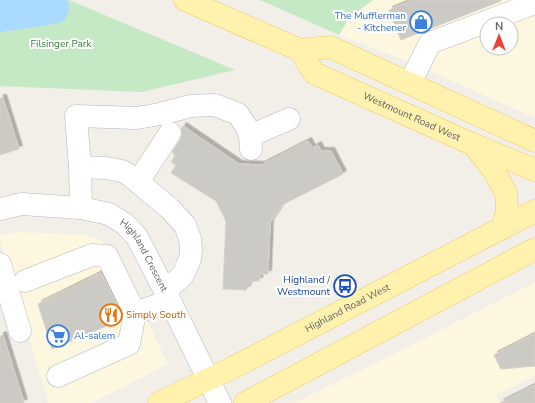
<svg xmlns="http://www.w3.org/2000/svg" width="535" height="403" viewBox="0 0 535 403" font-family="'Nunito Sans',sans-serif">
<defs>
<filter id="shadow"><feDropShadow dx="3.5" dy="-3.5" stdDeviation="0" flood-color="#0004"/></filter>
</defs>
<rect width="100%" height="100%" fill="#f1efe8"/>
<g fill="#fef7e0" fill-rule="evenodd">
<path d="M 373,0 L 535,0 L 535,118 L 412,63 L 339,35 L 349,18 ZM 487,24 L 511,24 L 511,48 L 487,48 Z"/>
<path d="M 20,232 L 86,235 L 100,240 L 114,250 L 168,364 L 91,403 L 48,403 L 0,240 L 0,235 Z"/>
<path d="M 535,282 L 535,376 L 496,395 L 500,403 L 295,403 L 420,341 Z"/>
</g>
<g fill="#c5e8c5">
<path d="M 0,0 L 69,0 L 235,70 L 142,92 L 0,86 Z"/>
<path d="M 260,0 L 373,0 L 349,18 L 339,35 Z"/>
</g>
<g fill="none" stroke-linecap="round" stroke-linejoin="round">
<path stroke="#aadaff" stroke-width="32" d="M 0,16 L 53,8"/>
</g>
<g fill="#cccac5" stroke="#d6d1c6" filter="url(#shadow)">
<path d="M 413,0 L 501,0 L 501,1 L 401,40 L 389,10 Z"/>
<path d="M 0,98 L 3,98 L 19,149 L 0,155 Z"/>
<path d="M 183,126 L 239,164 L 261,165 L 308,141 L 312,148 L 318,145 L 321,151 L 331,151 L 343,174 L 282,205 L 270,223 L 268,274 L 260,274 L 259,281 L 251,281 L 246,290 L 223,289 L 226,221 L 216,201 L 171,173 L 176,165 L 171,162 L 175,156 L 172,152 L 181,139 L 182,134 L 181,129 Z"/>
<path d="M 101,273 L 122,315 L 121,320 L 52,349 L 38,304 Z"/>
<path d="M 535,334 L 535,366 L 501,369 L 494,355 Z"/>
<path d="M 3,335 L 21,393 L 24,403 L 0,403 L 0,336 Z"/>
<path d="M 535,385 L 535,403 L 500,403 Z"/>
</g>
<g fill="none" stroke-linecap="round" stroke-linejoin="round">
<g stroke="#b5b8bc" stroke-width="23">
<g id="minor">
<path d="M 410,83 L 430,43 L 535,3"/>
<path d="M 250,136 L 289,119"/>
<path d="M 80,167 L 106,168 L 122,171 L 131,176 L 169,208 L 185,225 L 190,239 L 191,250 L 190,259 L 183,275 L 165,291"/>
<path d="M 138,182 L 170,133"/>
<path d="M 81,208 L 80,167 L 76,116 L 137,118 L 160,114 L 191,106 L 215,105 L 238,114 L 246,126 L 250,136 L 251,149"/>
<path id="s1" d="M 0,209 L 22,204 L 81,208 L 109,214 L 125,224 L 137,237 L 170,301 L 220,403"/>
<path d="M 0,264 L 20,331"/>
<path d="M 25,281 L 92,255 L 107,256 L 135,313 L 129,344 L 58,376"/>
<path d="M 135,313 L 170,301"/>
</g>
</g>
<g stroke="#f2c960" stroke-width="23">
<g id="major">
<path d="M 185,0 L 300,50 L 330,47 L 535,141"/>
<path id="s2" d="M 300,50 L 314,73 L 472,144 L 535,170"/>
<path d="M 474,146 L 494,171 L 506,193 L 507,210 L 503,228"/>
<path id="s3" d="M 159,403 L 234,367 L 535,211"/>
<path d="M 245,403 L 535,249"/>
</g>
</g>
<use href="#minor" stroke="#fff" stroke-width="22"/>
<use href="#major" stroke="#fff2af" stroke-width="22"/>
</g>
<defs>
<g id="shop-ring" transform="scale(1.15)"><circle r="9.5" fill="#fff" stroke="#3f7fe0" stroke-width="1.5"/><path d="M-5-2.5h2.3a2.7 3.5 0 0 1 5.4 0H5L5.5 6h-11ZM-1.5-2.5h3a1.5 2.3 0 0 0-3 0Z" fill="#3f7fe0"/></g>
<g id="bus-ring" transform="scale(1.15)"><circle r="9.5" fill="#fff" stroke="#1a4fb4" stroke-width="1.5"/><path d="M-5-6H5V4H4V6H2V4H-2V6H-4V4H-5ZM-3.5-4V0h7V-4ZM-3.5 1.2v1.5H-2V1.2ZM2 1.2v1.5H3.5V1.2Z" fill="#1a4fb4"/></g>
<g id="restaurant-ring" transform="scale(1.15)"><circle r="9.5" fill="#fff" stroke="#e8710a" stroke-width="1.5"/><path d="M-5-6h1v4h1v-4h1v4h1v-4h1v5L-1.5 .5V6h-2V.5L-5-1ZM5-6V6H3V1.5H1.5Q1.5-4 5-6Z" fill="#e8710a"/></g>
<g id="supermarket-ring" transform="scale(1.15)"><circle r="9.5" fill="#fff" stroke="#3f7fe0" stroke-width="1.5"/><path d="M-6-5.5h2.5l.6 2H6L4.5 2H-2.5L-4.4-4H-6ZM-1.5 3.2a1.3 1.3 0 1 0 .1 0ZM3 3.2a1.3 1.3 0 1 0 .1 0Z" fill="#3f7fe0"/></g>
</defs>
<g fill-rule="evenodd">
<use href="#shop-ring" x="421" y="22"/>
<use href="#bus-ring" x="345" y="286"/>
<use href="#restaurant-ring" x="111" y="315"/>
<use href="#supermarket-ring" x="58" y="336"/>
</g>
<g text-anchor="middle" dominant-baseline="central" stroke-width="4" stroke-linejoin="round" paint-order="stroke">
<g font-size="10" fill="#366cbe" stroke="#fff" text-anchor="end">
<text x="406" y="16">The Mufflerman<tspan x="406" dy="12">- Kitchener</tspan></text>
<text x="74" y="336" text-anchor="start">Al-salem</text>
</g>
<g font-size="10" fill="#348238" stroke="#fff">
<text x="61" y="44">Filsinger Park</text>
</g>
<g font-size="10" fill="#5f6368" stroke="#fff">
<text stroke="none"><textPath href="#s2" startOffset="134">Westmount Road West</textPath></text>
<text stroke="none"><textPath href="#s1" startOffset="166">Highland Crescent</textPath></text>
<text stroke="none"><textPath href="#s3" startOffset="211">Highland Road West</textPath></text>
</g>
<g font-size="10" fill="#164399" stroke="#fff" text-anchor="end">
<text x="330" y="280">Highland /<tspan x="330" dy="12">Westmount</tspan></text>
</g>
<g font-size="10" fill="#c56008" stroke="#fff" text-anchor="start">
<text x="126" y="315">Simply South</text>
</g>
</g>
<g transform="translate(499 36)"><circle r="19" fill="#ffffff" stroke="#bfc1c3"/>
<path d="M0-3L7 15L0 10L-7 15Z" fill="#ea4335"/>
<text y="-6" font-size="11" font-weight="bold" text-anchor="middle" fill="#5f6368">N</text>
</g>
</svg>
